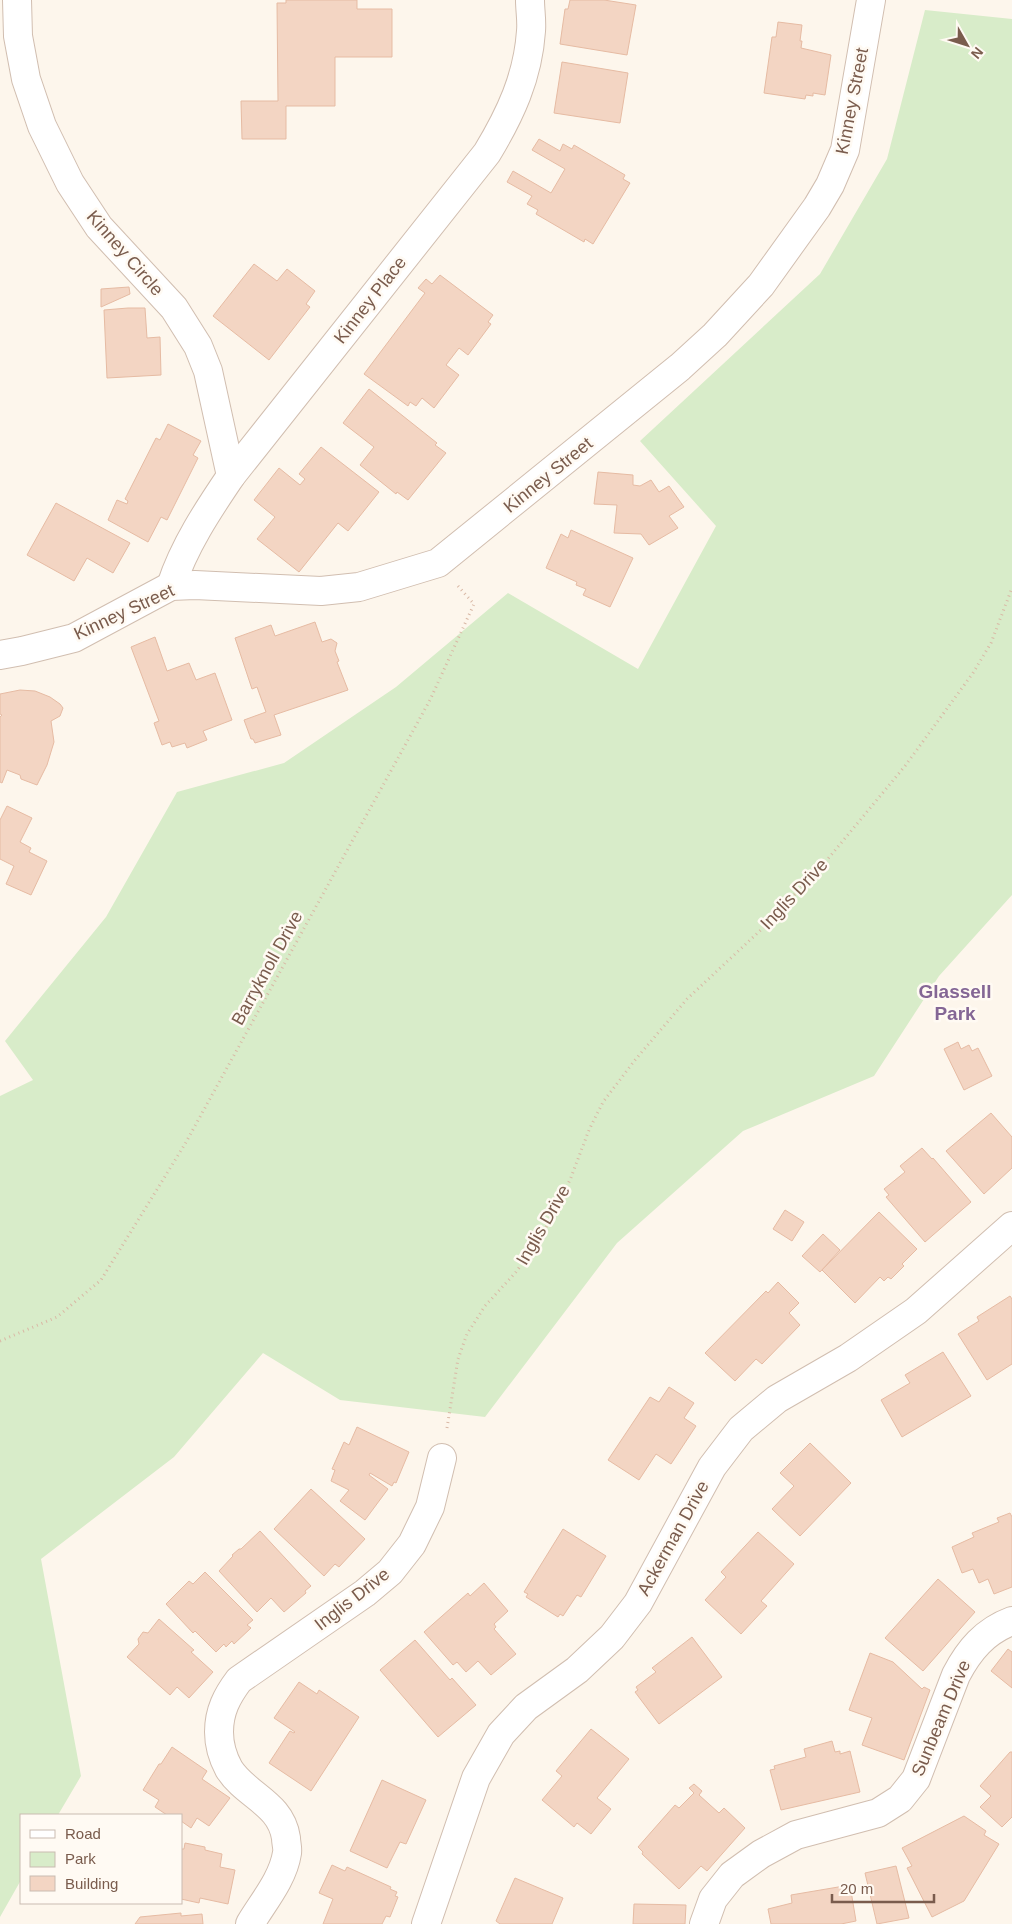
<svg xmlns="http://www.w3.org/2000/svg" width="1012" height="1924" viewBox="0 0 1012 1924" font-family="Arial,sans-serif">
<rect width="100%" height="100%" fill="#fdf6ec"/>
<path fill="#d8ecc9" d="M 925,10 L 1012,19 L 1012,895 L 939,976 L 874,1076 L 743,1131 L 617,1243 L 485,1417 L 340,1400 L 263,1353 L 174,1457 L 41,1559 L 81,1776 L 58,1815 L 21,1815 L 21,1880 L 0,1917 L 0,1096 L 33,1080 L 5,1041 L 106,917 L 177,792 L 284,763 L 396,687 L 508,593 L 638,669 L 716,526 L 640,441 L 820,274 L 887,159 Z"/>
<g fill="#f3d5c3" stroke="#e6bba3">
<path d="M 286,0 L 357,0 L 357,9 L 392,9 L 392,57 L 335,57 L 335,106 L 286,106 L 286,139 L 242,139 L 241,101 L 278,101 L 277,3 L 286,3 Z"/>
<path d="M 570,0 L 604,0 L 636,5 L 627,55 L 560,44 L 565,9 L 568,9 Z"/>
<path d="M 778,22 L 802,25 L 800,41 L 802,41 L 801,48 L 831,55 L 825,95 L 813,93 L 813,96 L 806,95 L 805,99 L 764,93 L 772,37 L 776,37 Z"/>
<path d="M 562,62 L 628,73 L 620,123 L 554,113 Z"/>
<path d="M 539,139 L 560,151 L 563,144 L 572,149 L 574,145 L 625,175 L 623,179 L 630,183 L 593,244 L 585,239 L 584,242 L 536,214 L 538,210 L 527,204 L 532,196 L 507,182 L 513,171 L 551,193 L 565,169 L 532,150 Z"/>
<path d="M 254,264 L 277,281 L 287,269 L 315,291 L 306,304 L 310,307 L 269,360 L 213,316 Z"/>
<path d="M 440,275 L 493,315 L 488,322 L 491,324 L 468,355 L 459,348 L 446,365 L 459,375 L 434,408 L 422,398 L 416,406 L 410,402 L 408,406 L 364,374 L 425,293 L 418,288 L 426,279 L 432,284 Z"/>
<path d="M 129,287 L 130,294 L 101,307 L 101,289 Z"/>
<path d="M 128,308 L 145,308 L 147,338 L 160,337 L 161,375 L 107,378 L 104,310 Z"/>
<path d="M 369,389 L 437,443 L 435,445 L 446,453 L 408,500 L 397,492 L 396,494 L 360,465 L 374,447 L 343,423 Z"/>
<path d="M 168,424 L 201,441 L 193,455 L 198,458 L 167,520 L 161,517 L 148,542 L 108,520 L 117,500 L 127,504 L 128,501 L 125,499 L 156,438 L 160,440 Z"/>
<path d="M 321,447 L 379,492 L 348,531 L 338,523 L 299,572 L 257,539 L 275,517 L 254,500 L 279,468 L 300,485 L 305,479 L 299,474 Z"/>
<path d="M 598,472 L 633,475 L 633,485 L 640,486 L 651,480 L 659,492 L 669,486 L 684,507 L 669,516 L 678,528 L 649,545 L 641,534 L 614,533 L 617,505 L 594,504 Z"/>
<path d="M 56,503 L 130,543 L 113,573 L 87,558 L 74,581 L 27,555 Z"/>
<path d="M 571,530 L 633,558 L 610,607 L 583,595 L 586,589 L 576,585 L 577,582 L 546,568 L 561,534 L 568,538 Z"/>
<path d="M 315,622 L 322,642 L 331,639 L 337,643 L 335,651 L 339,661 L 337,662 L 348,690 L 274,715 L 281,735 L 255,743 L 253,739 L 251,739 L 244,720 L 266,712 L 257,687 L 252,689 L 235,638 L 271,625 L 275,636 Z"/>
<path d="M 155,637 L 167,671 L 189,663 L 196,680 L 215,673 L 232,720 L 203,731 L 207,740 L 187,748 L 185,743 L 172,747 L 170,742 L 162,745 L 154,723 L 159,721 L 131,647 Z"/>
<path d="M 20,690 L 35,691 L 50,697 L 60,704 L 63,708 L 60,716 L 51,721 L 54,742 L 47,765 L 37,785 L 21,779 L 20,775 L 7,770 L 2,783 L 0,782 L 0,717 L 2,715 L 0,714 L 0,694 Z"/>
<path d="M 7,806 L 32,818 L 20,842 L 31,848 L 29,852 L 47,861 L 31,895 L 6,884 L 14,866 L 0,859 L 0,820 Z"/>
<path d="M 958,1042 L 961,1049 L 969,1045 L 972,1051 L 978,1048 L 992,1076 L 964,1090 L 944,1049 Z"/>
<path d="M 991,1113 L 1012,1137 L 1012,1168 L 984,1194 L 946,1151 Z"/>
<path d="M 922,1148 L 932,1159 L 933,1158 L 971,1202 L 925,1242 L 886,1197 L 889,1195 L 884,1189 L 905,1172 L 900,1166 Z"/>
<path d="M 785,1210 L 804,1222 L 792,1241 L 773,1229 Z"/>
<path d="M 879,1212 L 917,1249 L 902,1264 L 904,1266 L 891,1279 L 888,1277 L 884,1281 L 880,1277 L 855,1303 L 822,1270 Z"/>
<path d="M 823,1234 L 840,1250 L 820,1272 L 802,1256 Z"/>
<path d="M 778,1282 L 799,1303 L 789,1313 L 800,1325 L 762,1364 L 756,1359 L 735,1381 L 705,1353 L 766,1291 L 768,1293 Z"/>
<path d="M 1010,1296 L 1012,1299 L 1012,1364 L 987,1380 L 958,1334 L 979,1321 L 977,1317 Z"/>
<path d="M 943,1352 L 971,1396 L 902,1437 L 881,1400 L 910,1383 L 905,1375 Z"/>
<path d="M 669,1387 L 694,1403 L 684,1418 L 696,1426 L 671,1464 L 656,1454 L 639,1480 L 608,1460 L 650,1397 L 659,1402 Z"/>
<path d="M 357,1427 L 409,1452 L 396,1483 L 394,1482 L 392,1486 L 370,1473 L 369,1475 L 388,1489 L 365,1520 L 340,1501 L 349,1490 L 331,1481 L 335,1470 L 332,1469 L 344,1442 L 349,1445 Z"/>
<path d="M 810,1443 L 851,1483 L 800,1536 L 772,1509 L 794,1486 L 780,1473 Z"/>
<path d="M 311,1489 L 365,1539 L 339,1567 L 335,1564 L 324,1576 L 274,1529 Z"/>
<path d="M 1010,1513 L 1012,1517 L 1012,1587 L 994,1594 L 988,1579 L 979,1583 L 973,1569 L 962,1573 L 952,1547 L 974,1537 L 972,1533 L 999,1522 L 997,1518 Z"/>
<path d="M 563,1529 L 606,1556 L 581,1597 L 577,1595 L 563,1616 L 560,1614 L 558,1617 L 526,1597 L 528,1594 L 524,1592 Z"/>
<path d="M 260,1531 L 311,1586 L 305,1591 L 306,1593 L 284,1612 L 271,1598 L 257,1612 L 219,1571 L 233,1556 L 232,1555 L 239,1549 L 241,1549 Z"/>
<path d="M 758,1532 L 794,1564 L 761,1601 L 767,1606 L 741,1634 L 705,1600 L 726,1577 L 721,1572 Z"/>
<path d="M 205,1572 L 253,1620 L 247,1625 L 251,1628 L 234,1644 L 232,1641 L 226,1647 L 224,1644 L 216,1652 L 195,1631 L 193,1633 L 166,1604 L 189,1581 L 193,1584 Z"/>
<path d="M 938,1579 L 975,1612 L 923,1671 L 885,1638 Z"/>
<path d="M 484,1583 L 508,1611 L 494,1624 L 496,1627 L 494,1629 L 516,1654 L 491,1675 L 478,1661 L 466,1672 L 457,1662 L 453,1665 L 424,1632 L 468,1593 L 470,1596 Z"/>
<path d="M 159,1619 L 194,1650 L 191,1652 L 213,1672 L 189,1698 L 177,1687 L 170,1695 L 127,1657 L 139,1644 L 138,1639 L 143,1632 L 148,1633 Z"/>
<path d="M 692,1637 L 722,1677 L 659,1724 L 635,1692 L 638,1690 L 636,1687 L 656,1672 L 652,1668 Z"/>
<path d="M 415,1640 L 450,1680 L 452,1678 L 476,1705 L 438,1737 L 380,1670 Z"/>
<path d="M 1008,1649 L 1012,1652 L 1012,1688 L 991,1671 Z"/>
<path d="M 870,1653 L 893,1662 L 922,1689 L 924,1687 L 930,1690 L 904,1760 L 862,1745 L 872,1718 L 849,1710 Z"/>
<path d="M 299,1682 L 317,1694 L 319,1690 L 359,1717 L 311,1791 L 269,1763 L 290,1731 L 294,1733 L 295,1732 L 274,1718 Z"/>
<path d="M 591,1729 L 629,1759 L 597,1798 L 611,1809 L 591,1834 L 577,1823 L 574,1827 L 542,1800 L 562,1776 L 556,1771 Z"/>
<path d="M 832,1741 L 835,1752 L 840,1751 L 840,1754 L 850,1751 L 860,1792 L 781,1810 L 770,1770 L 775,1769 L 774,1766 L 806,1757 L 804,1749 Z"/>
<path d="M 172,1747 L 207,1771 L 202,1779 L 230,1798 L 209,1826 L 197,1818 L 191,1828 L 181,1821 L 181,1815 L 167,1815 L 155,1807 L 159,1800 L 143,1790 L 159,1764 L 161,1764 Z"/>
<path d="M 1010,1752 L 1012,1752 L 1012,1817 L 1002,1827 L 980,1807 L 991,1796 L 980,1786 Z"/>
<path d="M 382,1780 L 426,1800 L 406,1844 L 400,1842 L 387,1868 L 350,1851 Z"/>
<path d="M 694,1784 L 702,1791 L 699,1795 L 719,1813 L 724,1808 L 745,1828 L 707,1871 L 701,1866 L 679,1889 L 642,1854 L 643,1852 L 638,1847 L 675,1805 L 679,1808 L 694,1793 L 689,1788 Z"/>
<path d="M 964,1816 L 986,1831 L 984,1835 L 999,1844 L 964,1901 L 932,1917 L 907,1868 L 912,1866 L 902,1848 Z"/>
<path d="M 185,1843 L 205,1847 L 205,1850 L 222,1854 L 220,1867 L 235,1870 L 228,1904 L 200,1898 L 199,1903 L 181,1899 L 181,1849 L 184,1849 Z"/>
<path d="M 332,1865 L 345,1871 L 347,1867 L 391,1887 L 390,1889 L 397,1892 L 395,1896 L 398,1897 L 390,1917 L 386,1916 L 382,1924 L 323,1924 L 333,1899 L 319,1893 Z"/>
<path d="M 896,1866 L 909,1918 L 877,1924 L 865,1873 Z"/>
<path d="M 515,1878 L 563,1898 L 552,1924 L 500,1924 L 496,1921 Z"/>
<path d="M 850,1885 L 856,1921 L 841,1924 L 771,1924 L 768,1909 L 792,1903 L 791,1895 Z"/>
<path d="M 634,1904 L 686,1905 L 685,1924 L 633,1924 Z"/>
<path d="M 181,1913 L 181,1916 L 202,1914 L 203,1924 L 135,1924 L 140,1917 Z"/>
</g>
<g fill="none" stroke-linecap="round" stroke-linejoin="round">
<g stroke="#d1beb0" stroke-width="30">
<g id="minor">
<path d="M 17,0 L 18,36 L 26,79 L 42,126 L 70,183 L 99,227 L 174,308 L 198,346 L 208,371 L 231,476"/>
<path d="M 171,586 C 184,546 208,510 231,476 L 487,153 C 510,115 528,77 531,31 C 532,21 530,10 530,0"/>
<path d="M 0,655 L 22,651 L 74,638 L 171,586 L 195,585 L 321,591 L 359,587 L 438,563 L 680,367 L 715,335 L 761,285 L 817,207 L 830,185 L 845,150 L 871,0"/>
<path d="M 250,1924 C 263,1902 283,1879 287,1853 C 288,1849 286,1843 286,1838 C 281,1803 246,1796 229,1769 C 223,1758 219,1744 219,1732 C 219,1711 227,1696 239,1680 L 365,1593 L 390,1572 L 412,1544 L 430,1507 L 442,1458"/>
<path d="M 426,1924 L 476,1778 L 501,1734 L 526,1707 L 577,1670 L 612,1637 L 638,1603 L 712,1467 L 741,1429 L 777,1399 L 848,1358 L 916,1311 L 1012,1226"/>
<path d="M 704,1924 L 713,1899 L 732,1875 L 761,1854 L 796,1835 L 878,1813 L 900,1799 L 916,1779 L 956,1675 C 969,1650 985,1631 1012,1621"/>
</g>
</g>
<g stroke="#d9b8a5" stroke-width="3" stroke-dasharray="1 4" stroke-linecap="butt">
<path d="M 0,1341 L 57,1317 L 101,1280 L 185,1144 L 430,700 L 474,604 L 458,586"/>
<path d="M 447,1428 L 458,1359 L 467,1334 L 485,1306 L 516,1272 L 541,1237 L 570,1180 L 589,1130 L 603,1102 L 635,1060 L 687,999 L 764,927 L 827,860 L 905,766 L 973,673 L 991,643 L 1012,588"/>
</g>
<use href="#minor" stroke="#fff" stroke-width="28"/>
</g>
<g text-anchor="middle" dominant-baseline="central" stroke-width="5" stroke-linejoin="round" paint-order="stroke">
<g font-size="18" fill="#7a5c4d" stroke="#fffaf3">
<text transform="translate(852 101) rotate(-79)">Kinney Street</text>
<text transform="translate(125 253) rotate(49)">Kinney Circle</text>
<text transform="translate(370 300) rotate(-52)">Kinney Place</text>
<text transform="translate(548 475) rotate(-39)">Kinney Street</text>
<text transform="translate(124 612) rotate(-25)">Kinney Street</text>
<text transform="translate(794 894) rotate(-47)">Inglis Drive</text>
<text transform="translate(267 968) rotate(-61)">Barryknoll Drive</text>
<text transform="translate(543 1225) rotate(-60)">Inglis Drive</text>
<text transform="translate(673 1538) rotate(-61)">Ackerman Drive</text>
<text transform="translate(352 1599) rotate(-38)">Inglis Drive</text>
<text transform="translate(941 1718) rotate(-67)">Sunbeam Drive</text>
</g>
<g font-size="19" font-weight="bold" fill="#846695" stroke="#fffaf3">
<text x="955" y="991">Glassell<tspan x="955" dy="22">Park</tspan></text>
</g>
</g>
<rect x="20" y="1814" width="162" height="90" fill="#fffaf3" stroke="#cabbb1"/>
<rect x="30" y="1830" width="25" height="8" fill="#ffffff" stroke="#cabbb1"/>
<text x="65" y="1839" font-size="15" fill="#7a5c4d">Road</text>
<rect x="30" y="1852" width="25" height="15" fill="#d8ecc9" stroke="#cabbb1"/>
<text x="65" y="1864" font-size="15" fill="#7a5c4d">Park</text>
<rect x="30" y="1876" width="25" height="15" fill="#f3d5c3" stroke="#cabbb1"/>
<text x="65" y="1889" font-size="15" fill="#7a5c4d">Building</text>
<g transform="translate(967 45) rotate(129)" stroke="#fffaf3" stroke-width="4" paint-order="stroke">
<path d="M0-4L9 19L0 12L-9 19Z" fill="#7a5c4d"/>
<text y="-8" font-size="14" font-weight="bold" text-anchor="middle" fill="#7a5c4d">N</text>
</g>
<path d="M832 1894v8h102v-8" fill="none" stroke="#7a5c4d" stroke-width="2.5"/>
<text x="840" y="1894" font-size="15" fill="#7a5c4d" stroke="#fffaf3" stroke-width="4" paint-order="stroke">20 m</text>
</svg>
